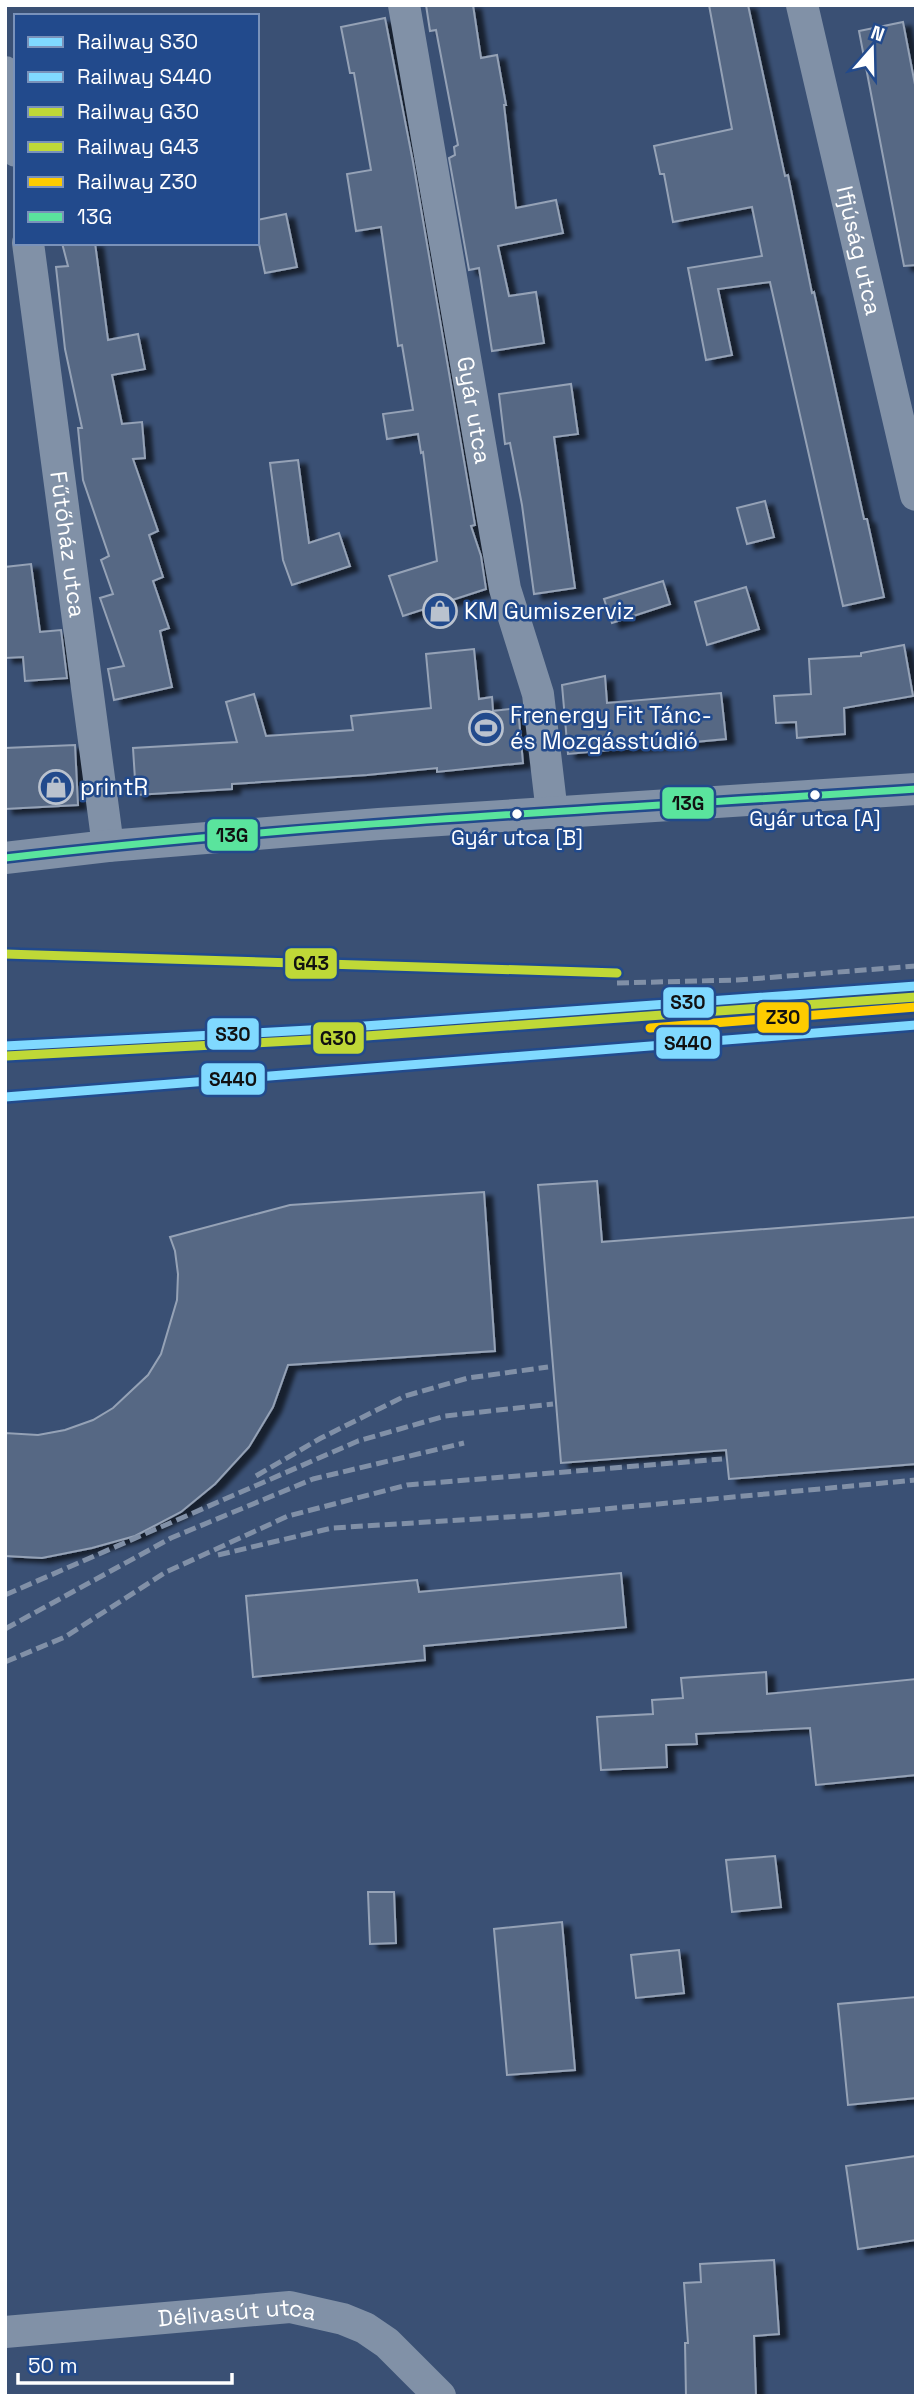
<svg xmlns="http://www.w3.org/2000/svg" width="921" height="2401" viewBox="0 0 921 2401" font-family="'Space Grotesk',sans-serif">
<defs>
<filter id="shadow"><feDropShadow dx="8" dy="4.5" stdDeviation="2" flood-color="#0009"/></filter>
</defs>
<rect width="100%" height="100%" fill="#3a5074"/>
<g fill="#566884" stroke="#95a2b6" stroke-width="2" filter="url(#shadow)">
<path d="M 426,5 L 473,5 L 481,58 L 497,55 L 506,105 L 504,105 L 516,208 L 556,200 L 563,233 L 498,246 L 509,296 L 536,292 L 544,343 L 492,351 L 479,268 L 469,270 L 449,158 L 455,155 L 454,147 L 458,145 L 436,30 L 430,31 Z"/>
<path d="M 709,5 L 748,5 L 785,176 L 788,175 L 812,293 L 814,292 L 864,519 L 867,519 L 884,597 L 843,606 L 770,282 L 718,289 L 732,355 L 706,360 L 688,268 L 762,256 L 752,207 L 673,222 L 664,174 L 660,174 L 654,146 L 732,129 Z"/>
<path d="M 385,18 L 413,162 L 475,525 L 471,526 L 481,556 L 486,589 L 403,616 L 389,576 L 437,561 L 423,452 L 421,453 L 418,434 L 387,439 L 383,414 L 413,410 L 402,345 L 398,346 L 381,227 L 356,231 L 347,174 L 371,170 L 354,73 L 350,73 L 341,27 Z"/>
<path d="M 903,22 L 916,90 L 916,265 L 904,266 L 859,31 Z"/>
<path d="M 286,214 L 297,267 L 265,273 L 257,234 L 257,220 Z"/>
<path d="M 62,243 L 95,243 L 108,340 L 138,334 L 145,369 L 112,375 L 122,424 L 142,422 L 145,458 L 133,459 L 158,531 L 149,535 L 163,577 L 153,581 L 169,628 L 160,631 L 172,687 L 114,700 L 108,669 L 124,666 L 100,598 L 113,594 L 101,560 L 109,556 L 83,480 L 78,428 L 82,428 L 65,349 L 56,267 L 68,266 Z"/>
<path d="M 571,384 L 578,434 L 554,437 L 575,588 L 534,594 L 522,505 L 510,443 L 505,444 L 499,394 Z"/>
<path d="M 298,460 L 309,543 L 339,533 L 350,566 L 292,585 L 283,560 L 270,463 Z"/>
<path d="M 765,501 L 774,537 L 747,544 L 737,508 Z"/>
<path d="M 31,564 L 40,632 L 61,630 L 67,678 L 25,681 L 23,657 L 5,658 L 5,567 Z"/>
<path d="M 663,581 L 670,604 L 612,623 L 604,599 Z"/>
<path d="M 746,587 L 759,629 L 707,645 L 695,602 Z"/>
<path d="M 904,645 L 913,696 L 844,708 L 845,734 L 797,738 L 796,722 L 776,723 L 774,696 L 811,694 L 809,659 L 861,656 L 861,653 Z"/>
<path d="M 474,649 L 479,699 L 492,697 L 493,711 L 518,708 L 523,763 L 437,772 L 437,768 L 367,775 L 232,784 L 232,789 L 136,795 L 133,748 L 237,742 L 226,702 L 254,694 L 266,736 L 353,730 L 351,716 L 431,708 L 426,654 Z"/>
<path d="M 605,676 L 607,703 L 721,693 L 726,739 L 568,754 L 562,685 Z"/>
<path d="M 75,745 L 78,805 L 5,809 L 5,748 Z"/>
<path d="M 597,1181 L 602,1242 L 916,1217 L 916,1464 L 729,1479 L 726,1450 L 561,1463 L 538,1185 Z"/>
<path d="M 484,1192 L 495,1351 L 288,1365 L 273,1407 L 249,1447 L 215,1484 L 181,1512 L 135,1536 L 92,1548 L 42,1558 L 5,1556 L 5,1433 L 38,1435 L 65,1430 L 93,1420 L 113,1408 L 148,1375 L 161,1354 L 177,1300 L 178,1274 L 175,1251 L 170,1237 L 290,1205 Z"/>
<path d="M 621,1573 L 626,1627 L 424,1646 L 425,1660 L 253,1677 L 246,1596 L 417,1580 L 419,1592 Z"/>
<path d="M 766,1672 L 767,1694 L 916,1679 L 916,1775 L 816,1785 L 810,1728 L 696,1734 L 697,1744 L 666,1745 L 667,1767 L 601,1770 L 597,1717 L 653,1714 L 652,1700 L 683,1698 L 681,1678 Z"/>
<path d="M 775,1856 L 781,1907 L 732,1912 L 726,1860 Z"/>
<path d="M 368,1892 L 394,1892 L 396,1943 L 370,1944 Z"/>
<path d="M 562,1922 L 575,2070 L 507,2075 L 494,1929 Z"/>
<path d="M 679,1950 L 684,1993 L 636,1998 L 631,1955 Z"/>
<path d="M 916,1997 L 916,2098 L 848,2105 L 838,2004 Z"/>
<path d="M 916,2156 L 916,2240 L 858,2249 L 846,2166 Z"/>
<path d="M 774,2260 L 779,2334 L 754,2336 L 756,2396 L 686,2396 L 685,2343 L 688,2343 L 684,2283 L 701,2282 L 700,2264 Z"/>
</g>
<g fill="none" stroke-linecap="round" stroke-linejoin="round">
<g stroke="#8191a7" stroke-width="32">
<path id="s1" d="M 404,5 L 505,589 L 538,694 L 552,813"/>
<path id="s2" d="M 802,5 L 916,495"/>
<path d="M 5,72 L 16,151"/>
<path id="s3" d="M 28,243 L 108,846"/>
<path d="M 5,858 L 108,846 L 379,824 L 916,789"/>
<path id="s4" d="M 5,2332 L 290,2307 L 343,2319 L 365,2328 L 387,2343 L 440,2396"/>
</g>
<g stroke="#8190a7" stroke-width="5" stroke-dasharray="12 5" stroke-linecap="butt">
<path d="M 617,983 L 737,980 L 916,966"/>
<path d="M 256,1476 L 321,1438 L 405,1396 L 468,1378 L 548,1367"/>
<path d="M 218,1555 L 332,1528 L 540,1515 L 916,1480"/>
<path d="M 5,1595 L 358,1441 L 445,1416 L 553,1404"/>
<path d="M 5,1629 L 171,1538 L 313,1479 L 464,1443"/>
<path d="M 5,1662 L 65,1637 L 166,1572 L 288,1516 L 407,1485 L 722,1459"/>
</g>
<g stroke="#224a8c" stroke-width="12">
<path id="bus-1" d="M 5,858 C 307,823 612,809 916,789"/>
</g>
<use href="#bus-1" stroke="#5ae49d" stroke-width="7"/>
<g stroke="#224a8c" stroke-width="14">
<path id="rail-1" d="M 5,1046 L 309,1030 L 916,986"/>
</g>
<g stroke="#224a8c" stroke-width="14">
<path id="rail-2" d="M 5,1097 L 916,1025"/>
</g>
<g stroke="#224a8c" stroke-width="14">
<path id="rail-3" d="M 6,1056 L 310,1040 L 916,997"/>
</g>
<g stroke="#224a8c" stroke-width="14">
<path id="rail-4" d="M 5,954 L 617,973"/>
</g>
<g stroke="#224a8c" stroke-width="14">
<path id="rail-5" d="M 650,1028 L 916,1007"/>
</g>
<use href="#rail-1" stroke="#80d9ff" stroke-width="9"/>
<use href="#rail-2" stroke="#80d9ff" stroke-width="9"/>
<use href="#rail-3" stroke="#bfd837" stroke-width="9"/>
<use href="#rail-4" stroke="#bfd837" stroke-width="9"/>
<use href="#rail-5" stroke="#fecc00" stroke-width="9"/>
</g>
<defs>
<g id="shop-ring" transform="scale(1.75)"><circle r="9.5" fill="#224a8c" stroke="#bac2ce" stroke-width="1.5"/><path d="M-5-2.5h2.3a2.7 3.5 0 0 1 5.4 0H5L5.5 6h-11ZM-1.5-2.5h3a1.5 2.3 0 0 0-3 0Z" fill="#bac2ce"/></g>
<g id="stadium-ring" transform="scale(1.75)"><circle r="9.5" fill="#224a8c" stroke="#bac2ce" stroke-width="1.5"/><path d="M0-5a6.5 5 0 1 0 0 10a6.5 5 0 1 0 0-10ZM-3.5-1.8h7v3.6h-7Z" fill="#bac2ce"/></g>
</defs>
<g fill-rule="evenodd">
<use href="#shop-ring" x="440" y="611"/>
<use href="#stadium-ring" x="486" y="728"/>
<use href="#shop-ring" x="56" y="787"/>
</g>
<g fill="#fff" stroke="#224a8c" stroke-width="2.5">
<circle cx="815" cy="795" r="6"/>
<circle cx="517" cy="814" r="6"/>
</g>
<g text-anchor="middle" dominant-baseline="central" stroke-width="5" stroke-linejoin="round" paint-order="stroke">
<g font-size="21" fill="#fff" stroke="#224a8c">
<text x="815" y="818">Gyár utca [A]</text>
<text x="517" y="837">Gyár utca [B]</text>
</g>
<g font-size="23" fill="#fff" stroke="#224a8c">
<text stroke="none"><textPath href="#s2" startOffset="252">Ifjúság utca</textPath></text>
<text stroke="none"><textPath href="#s1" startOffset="411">Gyár utca</textPath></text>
<text stroke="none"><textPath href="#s3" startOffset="304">Fűtőház utca</textPath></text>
<text stroke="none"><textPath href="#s4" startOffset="233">Délivasút utca</textPath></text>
</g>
<g font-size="23" fill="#fff" stroke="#224a8c" text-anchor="start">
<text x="464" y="611">KM Gumiszerviz</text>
<text x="510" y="715">Frenergy Fit Tánc-<tspan x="510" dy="26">és Mozgásstúdió</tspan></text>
<text x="80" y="787">printR</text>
</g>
</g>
<g stroke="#224a8c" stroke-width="2.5">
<rect x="661" y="786" width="54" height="34" rx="7" fill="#5ae49d"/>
<rect x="206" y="818" width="53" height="34" rx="7" fill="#5ae49d"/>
<rect x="284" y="947" width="54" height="33" rx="7" fill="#bfd837"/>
<rect x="662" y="986" width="53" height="33" rx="7" fill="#80d9ff"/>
<rect x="756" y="1001" width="54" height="33" rx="7" fill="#fecc00"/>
<rect x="206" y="1017" width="54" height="34" rx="7" fill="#80d9ff"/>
<rect x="312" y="1021" width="53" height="34" rx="7" fill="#bfd837"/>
<rect x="655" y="1026" width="66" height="34" rx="7" fill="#80d9ff"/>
<rect x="200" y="1062" width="66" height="34" rx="7" fill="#80d9ff"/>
</g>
<g font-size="19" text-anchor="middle" font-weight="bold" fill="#111">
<text x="688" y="810">13G</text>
<text x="232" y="842">13G</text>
<text x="311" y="970">G43</text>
<text x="688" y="1009">S30</text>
<text x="783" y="1024">Z30</text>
<text x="233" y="1041">S30</text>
<text x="338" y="1045">G30</text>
<text x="688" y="1050">S440</text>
<text x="233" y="1086">S440</text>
</g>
<rect width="921" height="2401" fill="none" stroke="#ffffff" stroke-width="14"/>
<rect x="14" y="14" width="245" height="231" fill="#224a8c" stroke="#7a92ba" stroke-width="2"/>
<rect x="28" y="37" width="35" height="10" fill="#80d9ff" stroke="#7a92ba" stroke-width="2"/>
<text x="77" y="49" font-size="21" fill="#ffffff">Railway S30</text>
<rect x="28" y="72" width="35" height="10" fill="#80d9ff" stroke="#7a92ba" stroke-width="2"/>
<text x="77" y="84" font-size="21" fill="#ffffff">Railway S440</text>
<rect x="28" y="107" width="35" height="10" fill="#bfd837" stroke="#7a92ba" stroke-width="2"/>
<text x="77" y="119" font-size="21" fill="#ffffff">Railway G30</text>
<rect x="28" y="142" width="35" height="10" fill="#bfd837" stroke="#7a92ba" stroke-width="2"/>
<text x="77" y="154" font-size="21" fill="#ffffff">Railway G43</text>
<rect x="28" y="177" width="35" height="10" fill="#fecc00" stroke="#7a92ba" stroke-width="2"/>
<text x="77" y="189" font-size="21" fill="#ffffff">Railway Z30</text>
<rect x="28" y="212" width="35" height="10" fill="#5ae49d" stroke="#7a92ba" stroke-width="2"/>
<text x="77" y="224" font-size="21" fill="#ffffff">13G</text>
<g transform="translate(872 49) rotate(20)" stroke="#224a8c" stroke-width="5" paint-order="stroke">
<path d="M0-5L12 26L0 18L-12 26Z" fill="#ffffff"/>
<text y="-10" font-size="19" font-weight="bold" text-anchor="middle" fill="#ffffff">N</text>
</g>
<path d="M18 2373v10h214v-10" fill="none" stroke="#ffffff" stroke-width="3.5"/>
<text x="28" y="2373" font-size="21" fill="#ffffff" stroke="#224a8c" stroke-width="5" paint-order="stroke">50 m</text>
</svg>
